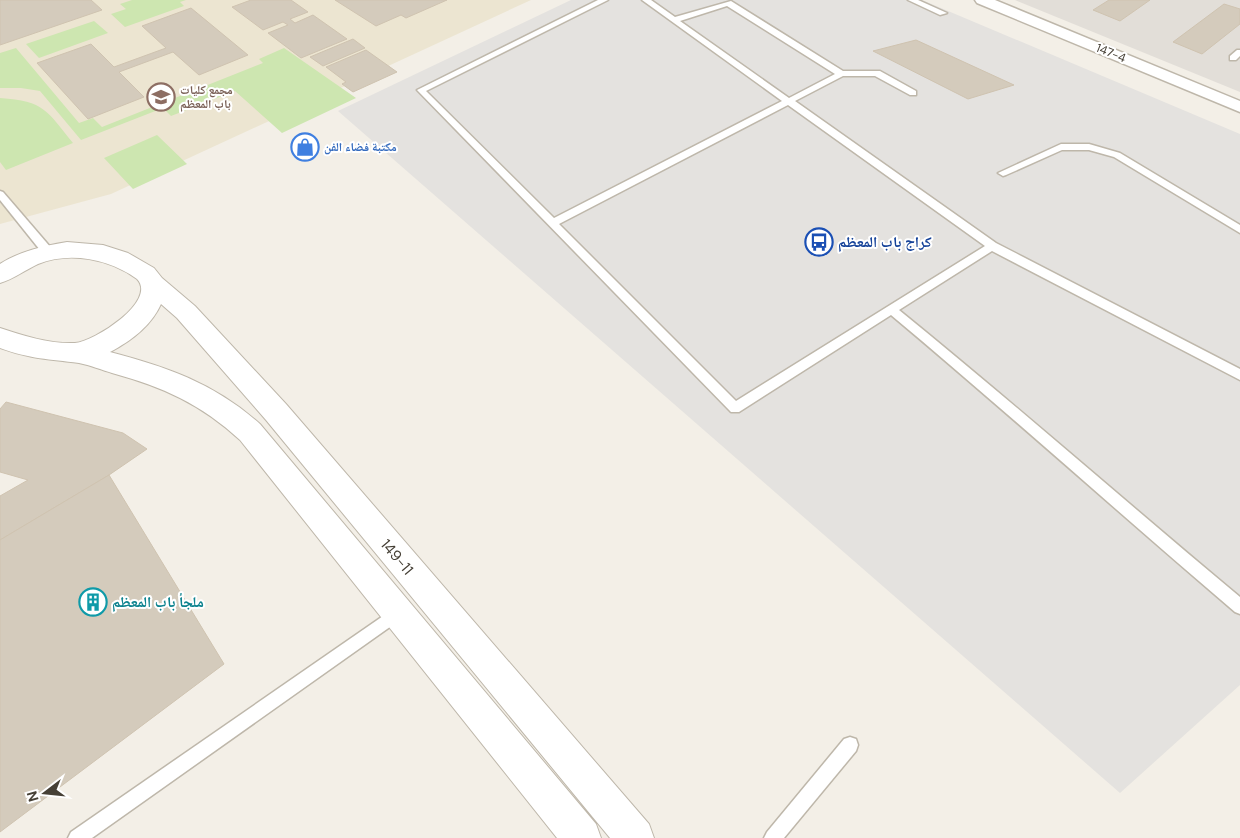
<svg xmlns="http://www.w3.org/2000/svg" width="1240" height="838" viewBox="0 0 1240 838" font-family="'DM Sans','Noto Naskh Arabic',sans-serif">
<rect width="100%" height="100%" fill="#f3efe7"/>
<path fill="#e2ded8" d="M 1015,0 L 1240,0 L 1240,92 Z"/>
<path fill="#ece5d1" d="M 0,0 L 531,0 L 111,194 L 0,224 Z"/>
<g fill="#cde6b0">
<path d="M 132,0 L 186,0 L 180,2 L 184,6 L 125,27 L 111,14 L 126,9 L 120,4 Z"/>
<path d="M 94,21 L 108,33 L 39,58 L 26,44 Z"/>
<path d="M 16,48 L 79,123 L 93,118 L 102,127 L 263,63 L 259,59 L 284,48 L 356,98 L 282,133 L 235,91 L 171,116 L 163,108 L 81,140 L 40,91 L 21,88 L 0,88 L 0,53 Z"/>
<path d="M 0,98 C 45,101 47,111 73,143 L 6,170 L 0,162 Z"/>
<path d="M 157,135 L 187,164 L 133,189 L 104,158 Z"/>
</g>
<path fill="#e4e2df" d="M 571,0 L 922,0 L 1240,134 L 1240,685 L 1120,793 L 338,111 Z"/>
<g fill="#d4cbbc" stroke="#cfc3b0">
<path d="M 0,0 L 91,0 L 102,10 L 0,45 Z"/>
<path d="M 251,0 L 291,0 L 308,12 L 290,19 L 295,23 L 313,15 L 347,39 L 301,58 L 268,33 L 288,25 L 283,22 L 263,30 L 232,7 Z"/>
<path d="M 335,0 L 447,0 L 406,18 L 401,15 L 376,26 Z"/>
<path d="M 1109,0 L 1150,0 L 1120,21 L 1093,10 Z"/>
<path d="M 1224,4 L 1240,9 L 1240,24 L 1202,54 L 1173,42 Z"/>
<path d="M 191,8 L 248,55 L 199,75 L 173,52 L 119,72 L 144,97 L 88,119 L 37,63 L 91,44 L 114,67 L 166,48 L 142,26 Z"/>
<path d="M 353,39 L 365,48 L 323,66 L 310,57 Z"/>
<path d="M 916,40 L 1014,85 L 968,99 L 873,51 Z"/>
<path d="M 366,50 L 397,72 L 353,92 L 342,84 L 346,82 L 326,67 Z"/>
<path d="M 6,402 L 123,433 L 147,449 L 109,475 L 0,540 L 0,496 L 28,480 L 0,472 L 0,409 Z"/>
<path d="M 109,475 L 224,664 L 0,832 L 0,540 Z"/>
</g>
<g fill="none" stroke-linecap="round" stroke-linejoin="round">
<g stroke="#beb7aa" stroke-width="3">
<g id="service">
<path d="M 598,0 L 608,0 L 426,91 L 554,218 L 782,101 L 642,0 L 651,0 L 675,17 L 731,1 L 843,71 L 880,71 L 916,91 L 916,95 L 910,95 L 875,76 L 843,76 L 795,101 L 996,243 L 1240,369 L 1240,380 L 992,251 L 899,310 C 1015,404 1126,502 1240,597 L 1240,614 L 1235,612 C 1120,514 1007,412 891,315 L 739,412 L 731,412 L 417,90 ZM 727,6 L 835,74 L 789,98 L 680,21 ZM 788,105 L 985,246 L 736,401 L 559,224 Z"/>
<path d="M 908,0 L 918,0 L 947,13 L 940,15 Z"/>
<path d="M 1237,50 L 1240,50 L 1240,56 L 1236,60 L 1230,60 L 1230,56 Z"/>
<path d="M 1061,144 L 1089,144 L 1120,153 L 1240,225 L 1240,233 L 1114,157 L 1089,150 L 1062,150 L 1006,175 L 1003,176 L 998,173 Z"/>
<path d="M 0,191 L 3,192 L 52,249 L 53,252 L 52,255 L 44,255 L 0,200 Z"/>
<path d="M 399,605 L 404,607 L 406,612 L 404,617 L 92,838 L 68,838 L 71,832 Z"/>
<path d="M 850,737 L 856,739 L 858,745 L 856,751 L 784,838 L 764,838 L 767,832 L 844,739 Z"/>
</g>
</g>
<g stroke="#beb7aa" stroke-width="3">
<path id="minor" d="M 975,0 L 995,0 L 1240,101 L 1240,112 L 977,3 Z"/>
</g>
<g stroke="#beb7aa" stroke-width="2">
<path id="tertiary" d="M 67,242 L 103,245 L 128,253 L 154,268 L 162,278 L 195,306 L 286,404 L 649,824 L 654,838 L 610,838 L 266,420 L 177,318 L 161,304 C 151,326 131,341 110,352 C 167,367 214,383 260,424 L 596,824 L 601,838 L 557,838 L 240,440 C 201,404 163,387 112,373 C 102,370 90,365 79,363 C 49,359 30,359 0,348 L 0,328 C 24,336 49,344 75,343 C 94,342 158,301 137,279 C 110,259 70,251 38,264 C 25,270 14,279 0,283 L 0,264 C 20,251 43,246 67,242 Z"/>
</g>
<use href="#service" fill="#fff" fill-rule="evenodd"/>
<use href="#minor" fill="#fff" fill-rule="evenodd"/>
<use href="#tertiary" fill="#fff" fill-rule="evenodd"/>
</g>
<defs>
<g id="university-ring" transform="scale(1.4375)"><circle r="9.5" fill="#fff" stroke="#8d6e63" stroke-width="1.5"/><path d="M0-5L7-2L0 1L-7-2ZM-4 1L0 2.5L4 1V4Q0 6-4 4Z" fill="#8d6e63"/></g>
<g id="shop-ring" transform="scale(1.4375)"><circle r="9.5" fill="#fff" stroke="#3f7fe0" stroke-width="1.5"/><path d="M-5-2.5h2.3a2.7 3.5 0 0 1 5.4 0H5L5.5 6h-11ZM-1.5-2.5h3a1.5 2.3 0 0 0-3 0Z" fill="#3f7fe0"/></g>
<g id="bus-ring" transform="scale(1.4375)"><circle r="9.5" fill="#fff" stroke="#1a4fb4" stroke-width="1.5"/><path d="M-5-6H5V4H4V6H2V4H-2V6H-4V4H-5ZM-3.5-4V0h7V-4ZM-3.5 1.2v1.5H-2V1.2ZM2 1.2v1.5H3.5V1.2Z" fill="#1a4fb4"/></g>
<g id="building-ring" transform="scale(1.4375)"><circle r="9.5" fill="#fff" stroke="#0f9aa8" stroke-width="1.5"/><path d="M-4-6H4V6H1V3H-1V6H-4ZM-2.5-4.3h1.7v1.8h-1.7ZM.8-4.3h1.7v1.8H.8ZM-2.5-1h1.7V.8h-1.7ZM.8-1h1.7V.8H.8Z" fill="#0f9aa8"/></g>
</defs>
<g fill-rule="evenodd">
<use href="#university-ring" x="161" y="97"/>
<use href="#shop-ring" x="305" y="147"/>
<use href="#bus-ring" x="819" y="242"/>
<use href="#building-ring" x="93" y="602"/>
</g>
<g text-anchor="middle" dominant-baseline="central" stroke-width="4" stroke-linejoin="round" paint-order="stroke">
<g font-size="12" fill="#464036" stroke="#fff">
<text transform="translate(1111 53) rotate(22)">147-4</text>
</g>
<g font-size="12" font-weight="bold" fill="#785e54" stroke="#fff" text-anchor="start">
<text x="180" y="90">مجمع كليات<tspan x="180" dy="14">باب المعظم</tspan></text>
</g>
<g font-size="12" font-weight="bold" fill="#366cbe" stroke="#fff" text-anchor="start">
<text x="324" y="147">مكتبة فضاء الفن</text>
</g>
<g font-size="15" font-weight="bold" fill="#164399" stroke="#fff" text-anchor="start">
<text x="838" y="242">كراج باب المعظم</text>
</g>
<g font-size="15" fill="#464036" stroke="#fff">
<text transform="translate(397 557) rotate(50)">149-11</text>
</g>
<g font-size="15" font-weight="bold" fill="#0d838f" stroke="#fff" text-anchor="start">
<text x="112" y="602">ملجأ باب المعظم</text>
</g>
</g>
<g transform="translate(45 793) rotate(254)" stroke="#ffffff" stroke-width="4" paint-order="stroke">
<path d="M0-4L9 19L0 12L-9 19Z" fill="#464036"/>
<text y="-8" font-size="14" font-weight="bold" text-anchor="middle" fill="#464036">N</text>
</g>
</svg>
